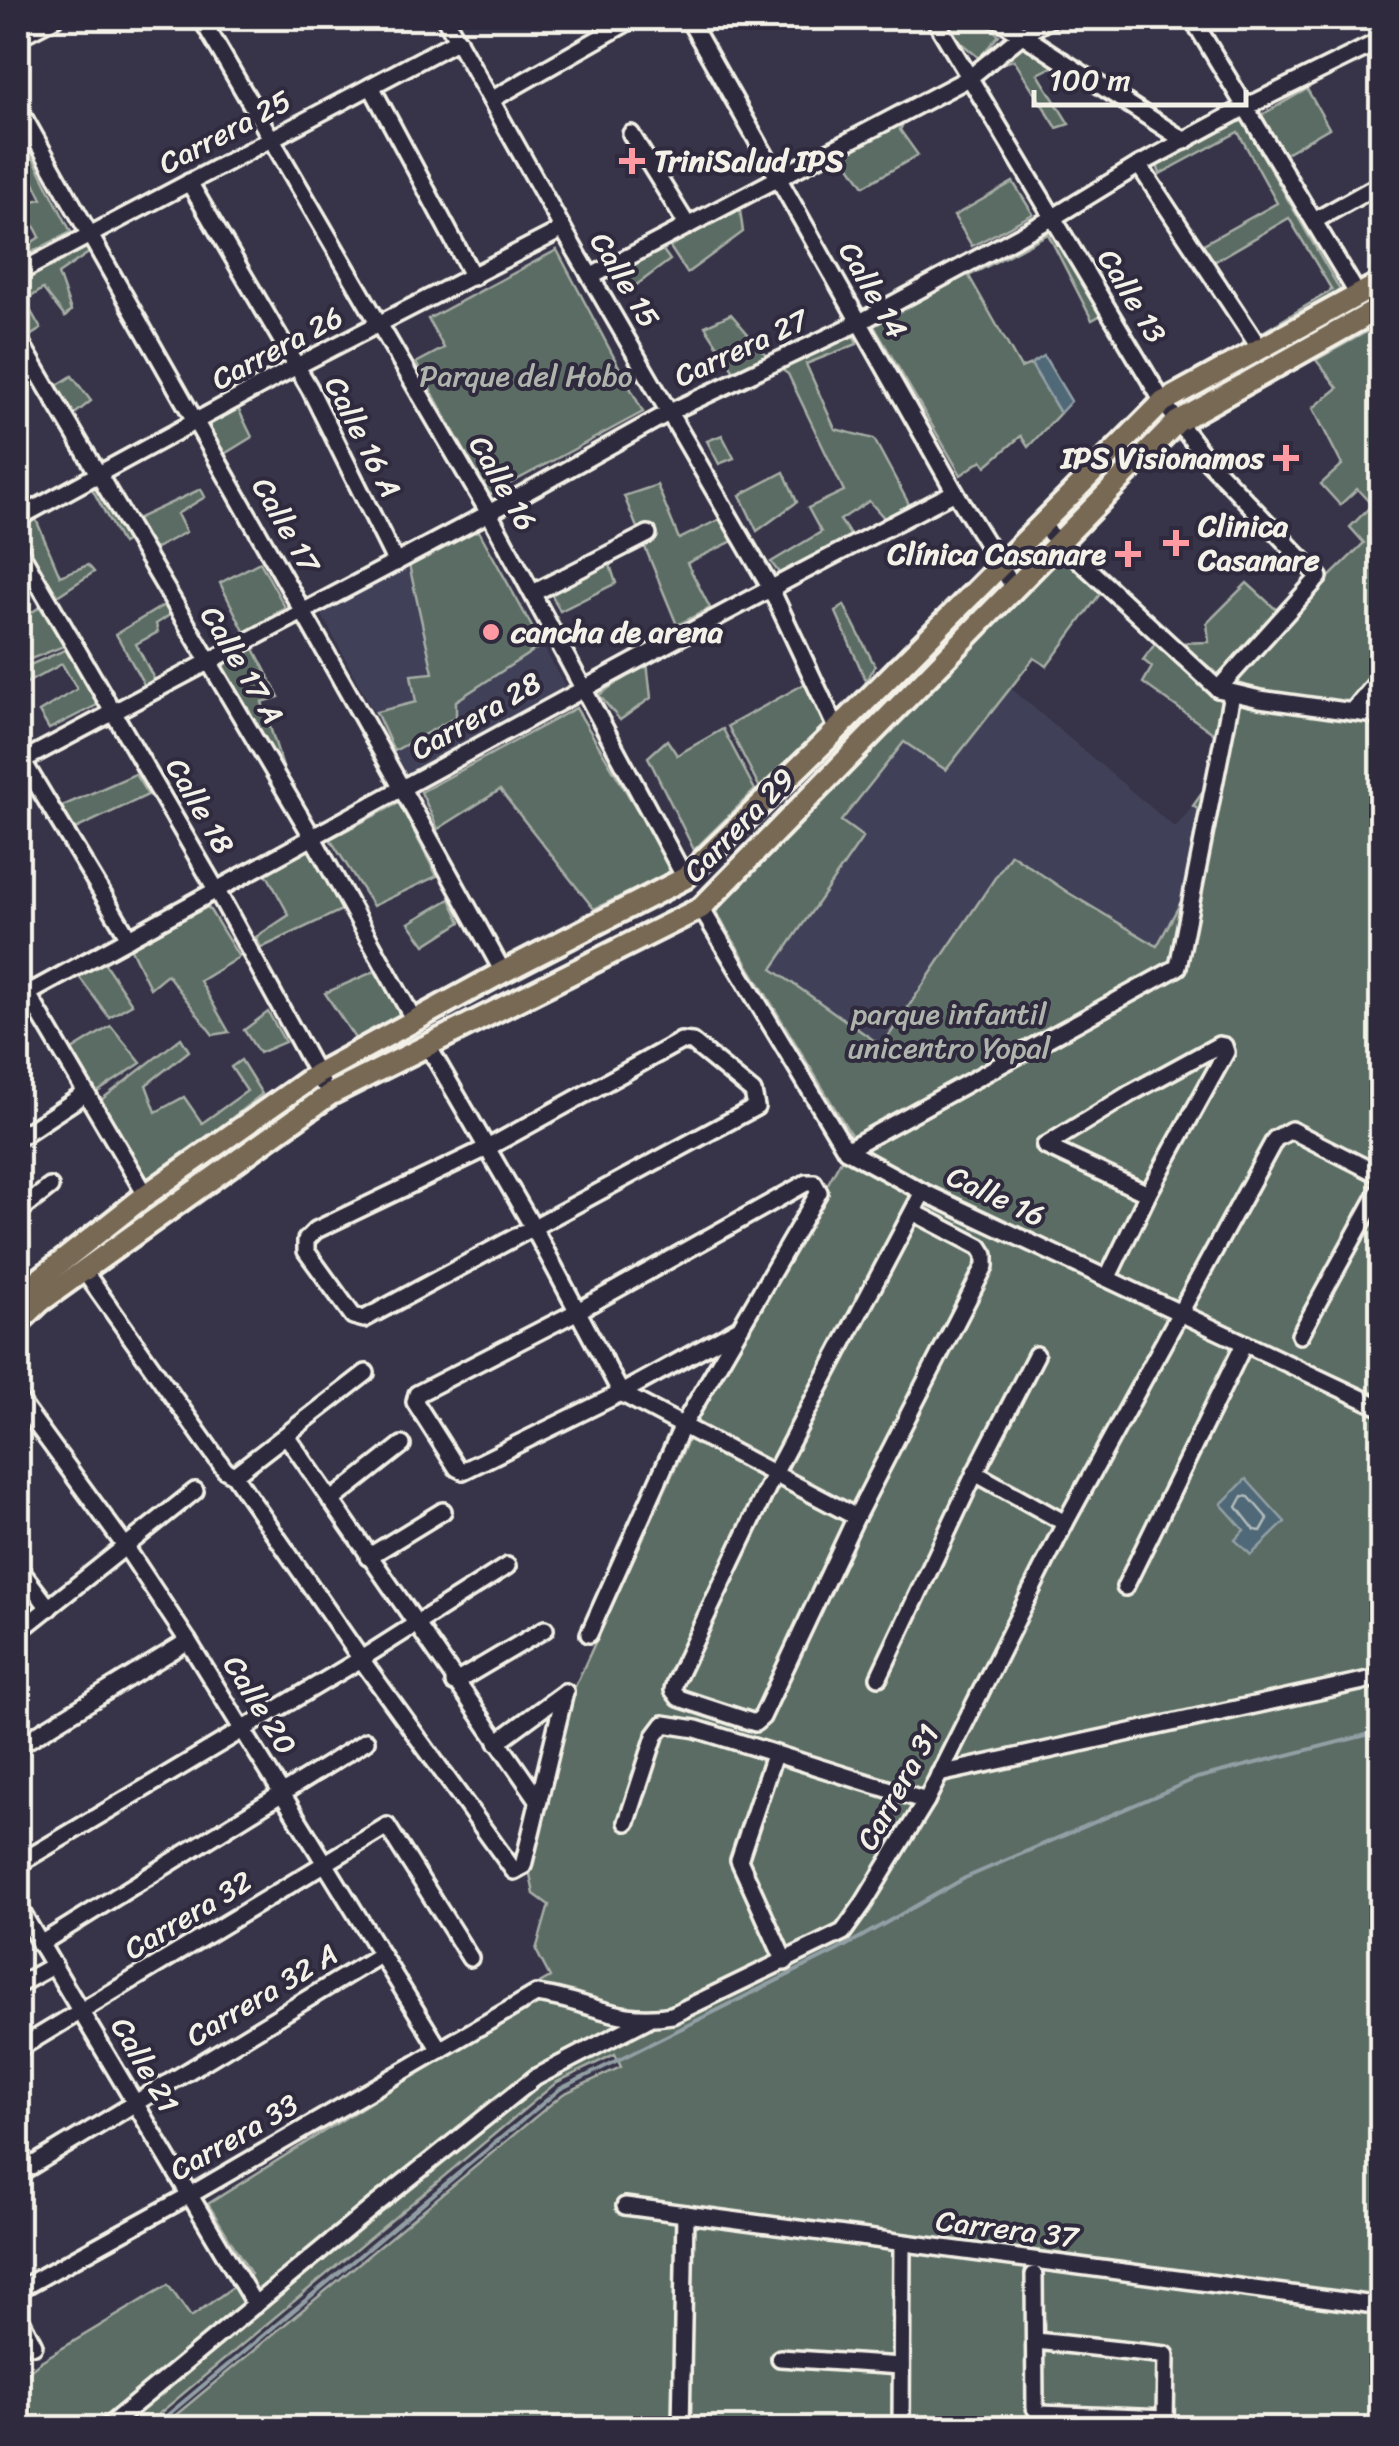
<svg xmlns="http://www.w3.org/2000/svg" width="1399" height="2446" viewBox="0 0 1399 2446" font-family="Sriracha,sans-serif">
<rect width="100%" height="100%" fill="#373449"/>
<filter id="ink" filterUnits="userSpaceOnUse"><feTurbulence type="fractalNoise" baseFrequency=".01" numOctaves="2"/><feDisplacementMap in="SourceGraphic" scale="20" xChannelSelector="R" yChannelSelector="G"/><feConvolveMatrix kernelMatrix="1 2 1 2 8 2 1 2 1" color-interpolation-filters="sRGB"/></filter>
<g filter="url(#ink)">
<g fill="#414058">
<path d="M 475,524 L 565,686 L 406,773 L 320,611 Z"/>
<path d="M 1008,686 L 1175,828 L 1193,806 L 1199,810 L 1182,900 L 1157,946 L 1011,854 L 882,1047 L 771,969 L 862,838 L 841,822 L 905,742 L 946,769 Z"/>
</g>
<g fill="#5a6c64" stroke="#a7aea6" stroke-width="2.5">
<path d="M 956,18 L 978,18 L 999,35 L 979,58 L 946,30 Z"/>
<path d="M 1024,39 L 1060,63 L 1038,74 L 1069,124 L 1057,128 L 1014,60 L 986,68 Z"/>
<path d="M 1307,89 L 1329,128 L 1284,154 L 1262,115 Z"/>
<path d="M 1241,118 L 1340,290 L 1261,340 L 1258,335 L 1332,290 L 1289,218 L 1212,263 L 1200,246 L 1277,203 L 1238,132 L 1160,174 L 1157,165 Z"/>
<path d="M 905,120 L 900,130 L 918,155 L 864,186 L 842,154 Z"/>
<path d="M 18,128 L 71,232 L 18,259 L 18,251 L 40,237 L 23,203 L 42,199 L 18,149 Z"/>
<path d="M 1013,182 L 1033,214 L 972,246 L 954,216 Z"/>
<path d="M 740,210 L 743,232 L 687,273 L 668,244 Z"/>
<path d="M 1051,225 L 1101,315 L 1092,320 L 1048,234 L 969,276 L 1021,368 L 1031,364 L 1060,413 L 1028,447 L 1021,436 L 986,466 L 982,460 L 961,475 L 872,323 Z"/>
<path d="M 85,239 L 90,252 L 58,274 L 71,311 L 65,317 L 43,289 L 25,301 L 41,329 L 25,339 L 18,326 L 18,283 Z"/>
<path d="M 660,246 L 670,260 L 623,295 L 609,274 Z"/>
<path d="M 557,250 L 643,412 L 489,495 L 416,363 L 444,348 L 428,319 Z"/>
<path d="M 731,314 L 767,356 L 734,371 L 705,326 Z"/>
<path d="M 1381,324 L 1381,2428 L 160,2428 L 563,2094 L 621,2067 L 615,2054 L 557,2082 L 142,2428 L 18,2428 L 18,2379 L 41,2361 L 168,2285 L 191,2317 L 251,2274 L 208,2204 L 484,2031 L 480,2017 L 550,1977 L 536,1950 L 549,1905 L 534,1894 L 529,1869 L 572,1693 L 695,1425 L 853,1138 L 716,912 L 779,834 L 1058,548 L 1103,590 L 1047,666 L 1034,658 L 946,770 L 904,742 L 841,821 L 863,837 L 772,969 L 882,1046 L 1011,854 L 1069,893 L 1157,946 L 1182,900 L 1199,810 L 1193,806 L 1210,782 L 1220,738 L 1143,683 L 1152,667 L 1143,660 L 1158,640 L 1224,692 L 1328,578 L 1364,543 L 1350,527 L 1372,505 L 1357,489 L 1340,505 L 1321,484 L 1342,465 L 1313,408 L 1338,388 L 1316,360 Z"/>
<path d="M 852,331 L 857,344 L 806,364 L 835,429 L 874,439 L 910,506 L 886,520 L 869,501 L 840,520 L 851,536 L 782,577 L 771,562 L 821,532 L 808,508 L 844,491 L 788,374 L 775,365 Z"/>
<path d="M 72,376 L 91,401 L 71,417 L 53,388 Z"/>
<path d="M 235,402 L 252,437 L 221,456 L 203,419 Z"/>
<path d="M 722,435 L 734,458 L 719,464 L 707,441 Z"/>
<path d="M 784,472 L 797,502 L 757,531 L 740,495 Z"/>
<path d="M 93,473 L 132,538 L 122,544 L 90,485 L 35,517 L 60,576 L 88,565 L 94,572 L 57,596 L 18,530 L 18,517 Z"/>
<path d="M 657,485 L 679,539 L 720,519 L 735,540 L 687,563 L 710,608 L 677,625 L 624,496 Z"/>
<path d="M 201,489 L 205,497 L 177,514 L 186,532 L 150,551 L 134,520 Z"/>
<path d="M 475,524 L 542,645 L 456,701 L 456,717 L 394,751 L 376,712 L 416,702 L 411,675 L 433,673 L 408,560 Z"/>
<path d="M 607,556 L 616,583 L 560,611 L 548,587 Z"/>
<path d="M 260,562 L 285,607 L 245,633 L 220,583 Z"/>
<path d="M 1247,583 L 1280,613 L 1222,677 L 1179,643 L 1209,642 L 1207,623 Z"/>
<path d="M 169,602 L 174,612 L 156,624 L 158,632 L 136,644 L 154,679 L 145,686 L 116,634 Z"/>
<path d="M 844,605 L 875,666 L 866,681 L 836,612 Z"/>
<path d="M 40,607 L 64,646 L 18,664 L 18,621 Z"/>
<path d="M 251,643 L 279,697 L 262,702 L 288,783 L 218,663 Z"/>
<path d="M 67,649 L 99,704 L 49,729 L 39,712 L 77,689 L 62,664 L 23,685 L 18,670 Z"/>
<path d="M 647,662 L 651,698 L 620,720 L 599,695 Z"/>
<path d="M 810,681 L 832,726 L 762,792 L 728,726 Z"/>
<path d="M 576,708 L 674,871 L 594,909 L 500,790 L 438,829 L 421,792 Z"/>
<path d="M 723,729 L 755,790 L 694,850 L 648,757 L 667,740 L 677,755 Z"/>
<path d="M 135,774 L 148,795 L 69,832 L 53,810 Z"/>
<path d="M 399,803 L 437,876 L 373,906 L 330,839 Z"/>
<path d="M 315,845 L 348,907 L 261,948 L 256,937 L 289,915 L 266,873 Z"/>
<path d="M 450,899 L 461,922 L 425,945 L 409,923 Z"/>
<path d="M 208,907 L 239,957 L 200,981 L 229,1032 L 213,1035 L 167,974 L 150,988 L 130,947 Z"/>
<path d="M 103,961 L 132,1004 L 109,1017 L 77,974 Z"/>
<path d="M 375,971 L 404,1019 L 358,1043 L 325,993 Z"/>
<path d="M 268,1012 L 285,1042 L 259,1053 L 244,1030 Z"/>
<path d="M 111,1026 L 141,1063 L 96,1093 L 72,1050 Z"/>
<path d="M 181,1038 L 189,1051 L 146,1085 L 156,1112 L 184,1097 L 202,1123 L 247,1091 L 231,1067 L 241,1060 L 262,1094 L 150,1183 L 97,1103 Z"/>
</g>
<g fill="#506978" stroke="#929fa5" stroke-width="2.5">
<path d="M 1044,356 L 1071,401 L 1060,413 L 1031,364 Z"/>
<path d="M 1246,1479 L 1285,1522 L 1251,1555 L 1235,1540 L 1244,1530 L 1221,1504 Z"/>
</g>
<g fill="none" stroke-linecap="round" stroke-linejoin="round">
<path stroke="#b2bbbb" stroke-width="2.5" d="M 1243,1496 L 1249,1497 L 1268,1519 L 1261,1531 L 1255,1530 L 1237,1507 Z"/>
<path stroke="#929fa5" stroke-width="4" d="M 152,2428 L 560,2089 L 838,1950 L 965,1878 L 1197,1778 L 1382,1731"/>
<g stroke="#f4f1e8" stroke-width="22">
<g id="minor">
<path d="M 201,18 L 489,513 L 685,878"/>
<path d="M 445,18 L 563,229 L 770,587 L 837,730"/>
<path d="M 688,18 L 955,492 L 1014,588"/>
<path d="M 934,18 L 1163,402 L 1207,460 L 1319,577 L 1218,689"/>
<path d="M 997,18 L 1185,141"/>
<path d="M 1192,18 L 1358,295"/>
<path d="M 18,37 L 55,18"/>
<path d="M 371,86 L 473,277"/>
<path d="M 491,100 L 635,18"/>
<path d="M 18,107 C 179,395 345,681 503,972"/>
<path d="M 631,134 L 688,226"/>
<path d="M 1139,165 L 1261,350"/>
<path d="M 189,182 L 310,389 L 396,563"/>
<path d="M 1314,221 L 1382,183"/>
<path d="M 18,273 L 458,40"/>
<path d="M 592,276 L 969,78 L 1022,35 L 1052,18"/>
<path d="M 18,338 L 313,838 L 415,1022"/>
<path d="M 18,518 L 295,367 L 563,229"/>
<path d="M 1041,525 L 1218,689 L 1260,699 L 1382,716"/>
<path d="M 18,548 L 217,891 L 322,1083"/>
<path d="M 533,593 L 648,534"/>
<path d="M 1352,712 L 1382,676"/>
<path d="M 18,753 L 129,938"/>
<path d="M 18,763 L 489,513 L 670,412 L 860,322 L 1054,217 L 1139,165 L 1244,108 L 1382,40"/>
<path d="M 701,908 L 846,1150 L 923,1192 L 1382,1408"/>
<path d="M 18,977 L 146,1195"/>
<path d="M 27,994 C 336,825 643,653 955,492"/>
<path d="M 681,1041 L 692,1042 L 753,1092 L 756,1107 L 364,1319 L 353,1316 L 306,1251 L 306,1240 L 316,1230 L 489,1147 Z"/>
<path d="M 428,1046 L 534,1229 L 621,1393 L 856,1517"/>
<path d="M 18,1138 L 86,1093"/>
<path d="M 1045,1146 L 1131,1093 L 1219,1045 L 1224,1046 L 1226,1052 L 1148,1194 L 1108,1277"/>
<path d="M 1045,1146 L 1148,1194"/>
<path d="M 846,1150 L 1178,967 L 1232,694"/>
<path d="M 18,1212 L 50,1187"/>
<path d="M 913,1212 L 980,1247 L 985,1255 L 985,1266 L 856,1517 L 762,1717 L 755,1723 L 679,1698 L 673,1690 L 675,1682 L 774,1474 L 923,1192"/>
<path d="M 84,1271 L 225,1470 L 234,1475 L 361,1659 L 514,1871 L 523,1866 L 565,1692"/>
<path d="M 1300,1335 L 1382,1186"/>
<path d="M 18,1399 L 125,1546 L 188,1641 L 440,2050"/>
<path d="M 286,1435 L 539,1801"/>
<path d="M 975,1473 L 1065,1523"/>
<path d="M 234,1475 L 366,1373"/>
<path d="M 331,1501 L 402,1445"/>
<path d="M 368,1557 L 443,1511"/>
<path d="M 18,1567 L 49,1608"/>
<path d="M 1125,1587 L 1244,1344"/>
<path d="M 18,1632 L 195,1491"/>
<path d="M 589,1634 L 682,1427 L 819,1192 L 814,1183 L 806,1183 L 576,1312 L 417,1394 L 415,1402 L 457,1468 L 463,1471 L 621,1393 L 741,1327"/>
<path d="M 879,1677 L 975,1473 L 1036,1355"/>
<path d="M 454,1683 L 545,1629"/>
<path d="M 497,1742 L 565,1692"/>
<path d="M 18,1746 L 188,1641"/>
<path d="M 774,1755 L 739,1860 L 785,1962"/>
<path d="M 939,1774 L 1382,1677"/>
<path d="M 627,1822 L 655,1736 L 664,1724 L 696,1729 L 926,1801"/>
<path d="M 18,1864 L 361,1659 L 507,1566"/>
<path d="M 18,1906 L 255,2305"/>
<path d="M 40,1944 L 366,1741"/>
<path d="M 18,1985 L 54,1965"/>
<path d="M 18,2049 L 387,1826 L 470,1958"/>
<path d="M 18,2174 L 380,1955"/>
<path d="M 625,2206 L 1382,2306"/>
<path d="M 1034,2275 L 1035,2408 L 1040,2414 L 1165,2419"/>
<path d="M 18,2290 L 190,2195 L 536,1994 C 588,2000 617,2025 672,2015 L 843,1932 L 863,1904 L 926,1801 L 1065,1523 L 1275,1139 L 1291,1130 L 1382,1176"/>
<path d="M 18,2314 L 34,2345"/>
<path d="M 1036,2341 L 1166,2355 L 1165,2424"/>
<path d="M 780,2358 L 901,2366"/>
<path d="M 106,2428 L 373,2207 L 536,2077 L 646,2020"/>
<path d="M 681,2428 L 685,2214"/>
<path d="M 901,2428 L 902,2243"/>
</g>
</g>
<g stroke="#f4f1e8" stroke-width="28">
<g id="major">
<path d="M 18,1296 L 146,1195 L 317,1074 L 503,972 L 685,878 L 837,730 L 1163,402 L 1382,282"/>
<path d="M 18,1323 L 41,1301 L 329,1095 L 701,908 L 1177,422 L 1382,307"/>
</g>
</g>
<use href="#minor" stroke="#2f2a3d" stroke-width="15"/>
<use href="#major" stroke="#786954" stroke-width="20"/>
</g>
</g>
<g fill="#ff9aa2" stroke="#2f2a3d" stroke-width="4">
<path d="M627 146h10v10h10v10h-10v10h-10v-10h-10v-10h10z"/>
<path d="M1281 443h10v10h10v10h-10v10h-10v-10h-10v-10h10z"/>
<path d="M1171 528h10v10h10v10h-10v10h-10v-10h-10v-10h10z"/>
<path d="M1123 539h10v10h10v10h-10v10h-10v-10h-10v-10h10z"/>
<circle cx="491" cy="632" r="10"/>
</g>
<g text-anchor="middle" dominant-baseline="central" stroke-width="8" stroke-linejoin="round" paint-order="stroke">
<g font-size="30" fill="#f4f1e8" stroke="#2f2a3d">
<text transform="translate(225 132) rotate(-28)">Carrera 25</text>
<text transform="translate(625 280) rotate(59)">Calle 15</text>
<text transform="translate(873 290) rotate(60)">Calle 14</text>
<text transform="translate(1132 296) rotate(59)">Calle 13</text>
<text transform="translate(277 348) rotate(-28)">Carrera 26</text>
<text transform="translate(741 348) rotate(-25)">Carrera 27</text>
<text transform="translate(363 437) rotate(63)">Calle 16 A</text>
<text transform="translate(503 483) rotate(60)">Calle 16</text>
<text transform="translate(286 525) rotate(60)">Calle 17</text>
<text transform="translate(242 665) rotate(59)">Calle 17 A</text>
<text transform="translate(476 716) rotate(-30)">Carrera 28</text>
<text transform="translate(200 806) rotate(60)">Calle 18</text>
<text transform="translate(739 825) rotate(-46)">Carrera 29</text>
<text transform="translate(996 1196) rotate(25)">Calle 16</text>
<text transform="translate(260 1705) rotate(58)">Calle 20</text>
<text transform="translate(898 1787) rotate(-61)">Carrera 31</text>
<text transform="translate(188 1915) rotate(-31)">Carrera 32</text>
<text transform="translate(262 1995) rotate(-31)">Carrera 32 A</text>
<text transform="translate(145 2065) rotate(60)">Calle 21</text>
<text transform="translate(234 2137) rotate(-30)">Carrera 33</text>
<text transform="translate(1007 2229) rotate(7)">Carrera 37</text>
</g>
<g font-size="30" font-weight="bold" fill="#f4f1e8" stroke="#2f2a3d" text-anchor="start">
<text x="654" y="161">TriniSalud IPS</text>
<text x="1264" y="458" text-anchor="end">IPS Visionamos</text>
<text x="1198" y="526">Clinica<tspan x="1198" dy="34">Casanare</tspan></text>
<text x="1106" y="554" text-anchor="end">Clínica Casanare</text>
<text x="511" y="632">cancha de arena</text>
</g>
<g font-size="30" fill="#afb5ad" stroke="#2f2a3d">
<text x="526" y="376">Parque del Hobo</text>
<text x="949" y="1014">parque infantil<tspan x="949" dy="34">unicentro Yopal</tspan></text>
</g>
</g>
<rect width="1399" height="2446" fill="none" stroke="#2f2a3d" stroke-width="60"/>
<rect x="30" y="30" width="1339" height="2386" fill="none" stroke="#f4f1e8" stroke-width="4" filter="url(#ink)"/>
<path d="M1034 90v15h212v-15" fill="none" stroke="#f4f1e8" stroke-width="5"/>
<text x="1049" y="90" font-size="30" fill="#f4f1e8" stroke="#2f2a3d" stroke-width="8" paint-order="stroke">100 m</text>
</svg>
